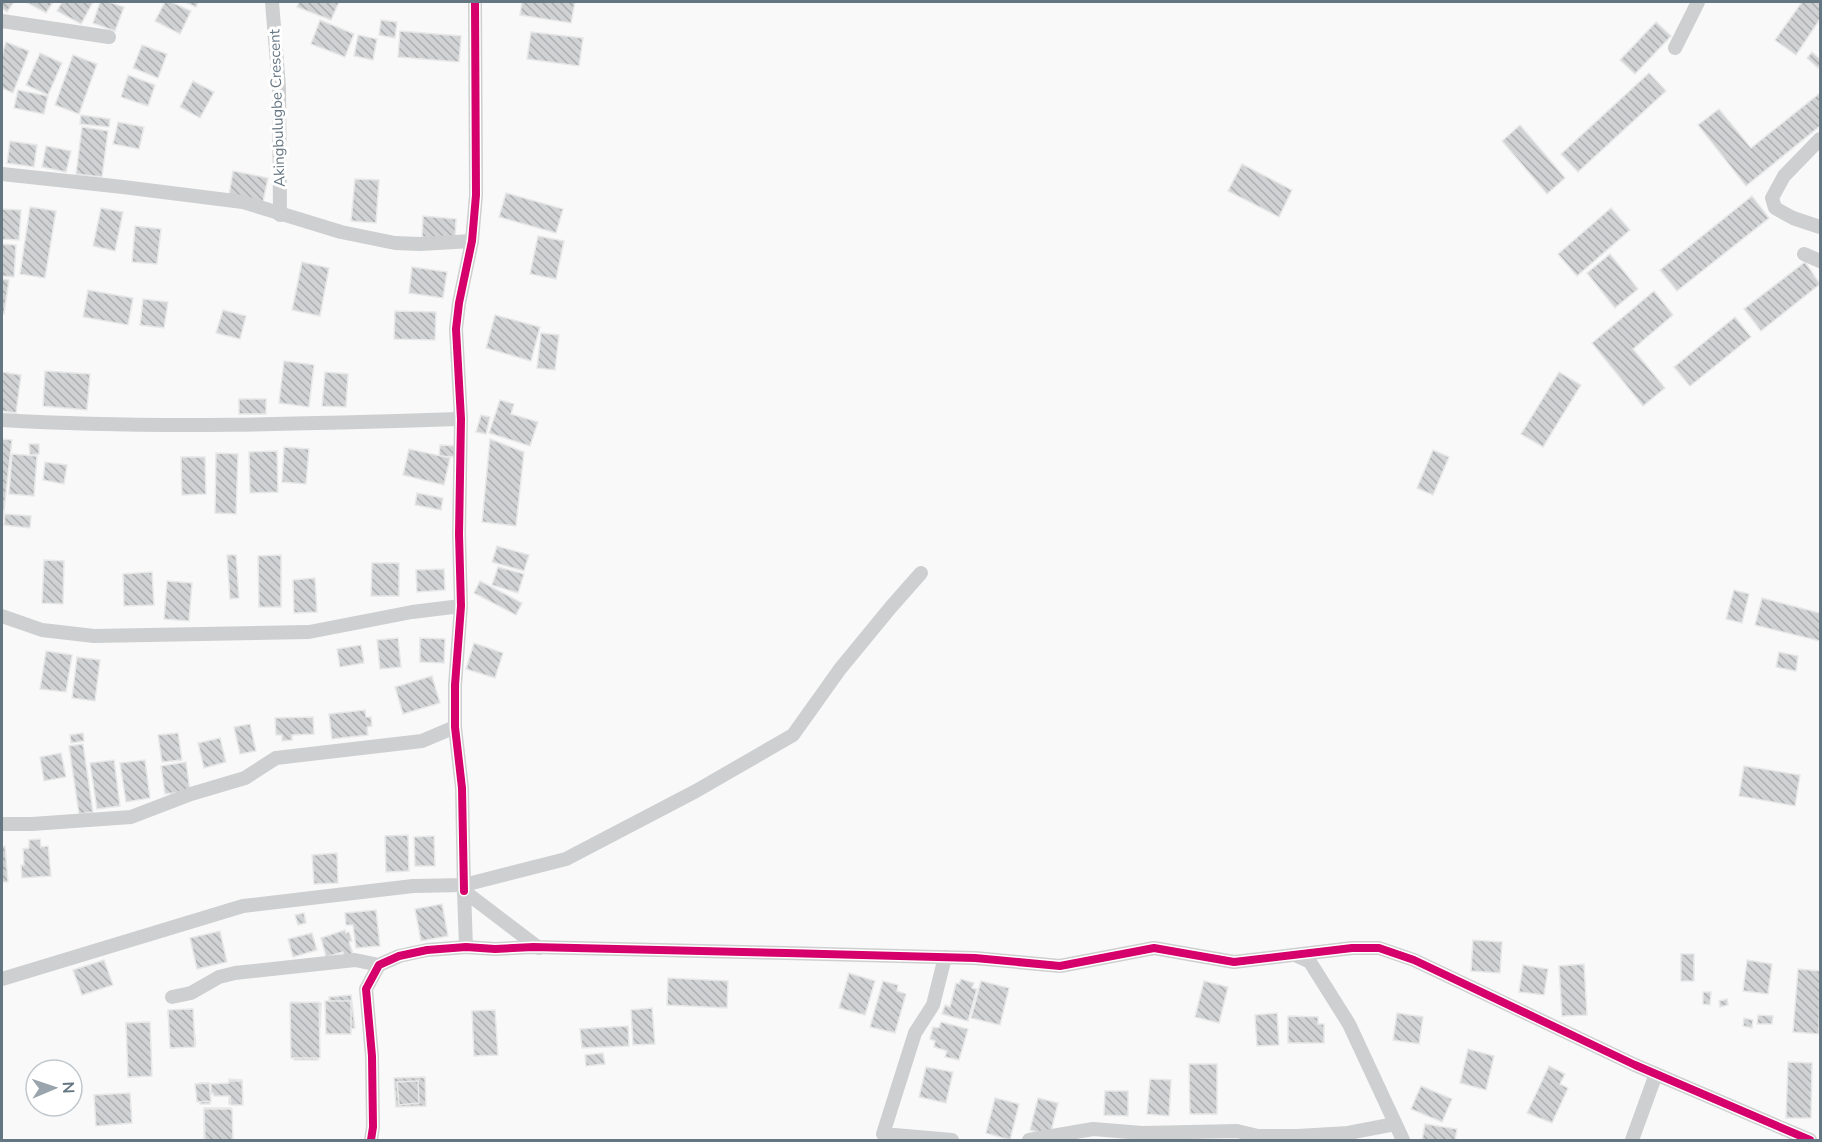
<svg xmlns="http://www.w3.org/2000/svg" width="1822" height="1142" viewBox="0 0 1822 1142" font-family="'Nunito Sans',sans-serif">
<defs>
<pattern id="building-back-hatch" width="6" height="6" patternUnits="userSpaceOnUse" patternTransform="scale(1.5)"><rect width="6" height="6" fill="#d0d2d3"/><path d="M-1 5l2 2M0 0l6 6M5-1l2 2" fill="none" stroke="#acafb1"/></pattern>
</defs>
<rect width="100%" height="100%" fill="#f9f9f9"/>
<g fill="url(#building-back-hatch)" stroke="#e8e8e8" stroke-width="1.5">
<path d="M 2,2 L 14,2 L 7,12 L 2,8 Z"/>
<path d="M 26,2 L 53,2 L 46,13 Z"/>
<path d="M 62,2 L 93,2 L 81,24 L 57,11 Z"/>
<path d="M 100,2 L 109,2 L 124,7 L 115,31 L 93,23 Z"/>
<path d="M 165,2 L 171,2 L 191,11 L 180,34 L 155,21 Z"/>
<path d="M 185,2 L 198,2 L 196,7 Z"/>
<path d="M 299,2 L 339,2 L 331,20 L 297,7 Z"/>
<path d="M 522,2 L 575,2 L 571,23 L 520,15 Z"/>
<path d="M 1802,2 L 1820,2 L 1820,19 L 1796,55 L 1775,40 Z"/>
<path d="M 320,20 L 354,34 L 345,57 L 311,44 Z"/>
<path d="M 381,20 L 397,22 L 395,38 L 379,35 Z"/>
<path d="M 1656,22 L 1671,36 L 1635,74 L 1620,60 Z"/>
<path d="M 400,31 L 461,36 L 459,62 L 398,57 Z"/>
<path d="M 531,32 L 583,38 L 579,66 L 527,59 Z"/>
<path d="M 358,35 L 377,39 L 373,60 L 354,56 Z"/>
<path d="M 6,42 L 29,51 L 13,93 L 2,88 L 2,55 Z"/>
<path d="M 142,45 L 167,54 L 158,78 L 133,68 Z"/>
<path d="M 1812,52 L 1820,59 L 1820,65 L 1818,68 L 1807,58 Z"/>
<path d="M 40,53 L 62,63 L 48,95 L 26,85 Z"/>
<path d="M 73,55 L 97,64 L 79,114 L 55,105 Z"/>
<path d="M 1649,73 L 1666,91 L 1578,172 L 1561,154 Z"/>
<path d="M 128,75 L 155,85 L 148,106 L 121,97 Z"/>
<path d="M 193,81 L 214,92 L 200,118 L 180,107 Z"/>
<path d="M 18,90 L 48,96 L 44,114 L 14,108 Z"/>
<path d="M 1820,93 L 1820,126 L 1746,186 L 1698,125 L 1719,109 L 1751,148 Z"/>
<path d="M 81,115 L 110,119 L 109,127 L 80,124 Z"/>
<path d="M 118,122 L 144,127 L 139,149 L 113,144 Z"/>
<path d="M 1520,125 L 1565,178 L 1547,194 L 1502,141 Z"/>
<path d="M 82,127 L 108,131 L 102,177 L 76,174 Z"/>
<path d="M 10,141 L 37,145 L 34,167 L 7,163 Z"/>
<path d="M 46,146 L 71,151 L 66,172 L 42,167 Z"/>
<path d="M 1242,164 L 1292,190 L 1279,217 L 1228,191 Z"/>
<path d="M 233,171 L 268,178 L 263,202 L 229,195 Z"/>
<path d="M 355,179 L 379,180 L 376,223 L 351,221 Z"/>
<path d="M 506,193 L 563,209 L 556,233 L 499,217 Z"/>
<path d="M 1752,196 L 1769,218 L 1677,291 L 1660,270 Z"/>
<path d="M 30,207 L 56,211 L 45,278 L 20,274 Z"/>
<path d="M 101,208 L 123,212 L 115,251 L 93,246 Z"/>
<path d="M 1611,208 L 1630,230 L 1577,276 L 1558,254 Z"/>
<path d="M 2,209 L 21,210 L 19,240 L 2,239 Z"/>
<path d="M 423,216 L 456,219 L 455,239 L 422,237 Z"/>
<path d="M 135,226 L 161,229 L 157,264 L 132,262 Z"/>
<path d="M 538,236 L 564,241 L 556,279 L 530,274 Z"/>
<path d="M 2,244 L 16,245 L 14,277 L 2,276 Z"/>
<path d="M 1610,254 L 1638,289 L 1615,308 L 1587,273 Z"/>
<path d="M 302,262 L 329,268 L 320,316 L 292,310 Z"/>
<path d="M 1805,262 L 1820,284 L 1761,331 L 1744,309 Z"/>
<path d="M 412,267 L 447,272 L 443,298 L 409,293 Z"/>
<path d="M 2,279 L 9,280 L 4,314 L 2,314 Z"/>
<path d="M 88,290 L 133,298 L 128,325 L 83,317 Z"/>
<path d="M 1654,291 L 1673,315 L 1633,349 L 1665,388 L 1643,406 L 1592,343 Z"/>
<path d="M 143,299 L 168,302 L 164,328 L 140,325 Z"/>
<path d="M 223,310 L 246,316 L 240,339 L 216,333 Z"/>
<path d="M 395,311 L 436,312 L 435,340 L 394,339 Z"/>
<path d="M 495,315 L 540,327 L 531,361 L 486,348 Z"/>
<path d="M 1735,317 L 1751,337 L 1690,386 L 1674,367 Z"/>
<path d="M 541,333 L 559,335 L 555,370 L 537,368 Z"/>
<path d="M 284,361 L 314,365 L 309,407 L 279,403 Z"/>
<path d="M 45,371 L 90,374 L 87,410 L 43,406 Z"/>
<path d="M 2,372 L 21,375 L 16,413 L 2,411 Z"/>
<path d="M 325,372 L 348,374 L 346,407 L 322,406 Z"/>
<path d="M 1559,372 L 1581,385 L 1543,447 L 1521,434 Z"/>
<rect x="239" y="399" width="27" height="15"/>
<path d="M 500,400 L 514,404 L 511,414 L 538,422 L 530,446 L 489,433 Z"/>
<path d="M 481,415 L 490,417 L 486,434 L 476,432 Z"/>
<path d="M 2,439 L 12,440 L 3,519 L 2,519 Z"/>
<path d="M 490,439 L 524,452 L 516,526 L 482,522 Z"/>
<path d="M 29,444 L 39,444 L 39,454 L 30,455 Z"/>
<path d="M 440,445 L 456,446 L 455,457 L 439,456 Z"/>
<path d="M 284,447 L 309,449 L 306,484 L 282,482 Z"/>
<path d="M 409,449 L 450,458 L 444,485 L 403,475 Z"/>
<path d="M 1433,450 L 1449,457 L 1433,495 L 1417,488 Z"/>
<path d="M 277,451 L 278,492 L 250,493 L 249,452 Z"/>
<path d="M 216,453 L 238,454 L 236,514 L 215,513 Z"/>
<path d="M 12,454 L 37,456 L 34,496 L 9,494 Z"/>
<path d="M 181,457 L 205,457 L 206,494 L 182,495 Z"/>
<path d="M 45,462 L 67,465 L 64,484 L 43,480 Z"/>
<path d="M 417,493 L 443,498 L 441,510 L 415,505 Z"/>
<path d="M 5,514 L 31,516 L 30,528 L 4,525 Z"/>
<path d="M 497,546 L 529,555 L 524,571 L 492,562 Z"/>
<path d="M 227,555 L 236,555 L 239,598 L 230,599 Z"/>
<path d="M 281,555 L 281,607 L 259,607 L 258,556 Z"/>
<path d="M 44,560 L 64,561 L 63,604 L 42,603 Z"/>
<path d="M 372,563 L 399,563 L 399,596 L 371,596 Z"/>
<path d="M 498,567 L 524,574 L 518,593 L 492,585 Z"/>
<path d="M 444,569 L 445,590 L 417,592 L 416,570 Z"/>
<path d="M 152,572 L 154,605 L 124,606 L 123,574 Z"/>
<path d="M 315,578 L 317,612 L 294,613 L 293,580 Z"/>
<path d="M 167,581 L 192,583 L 189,621 L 164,619 Z"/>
<path d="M 480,581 L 522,603 L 516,615 L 474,593 Z"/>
<path d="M 1734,590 L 1749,594 L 1742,623 L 1726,619 Z"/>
<path d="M 1762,598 L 1820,613 L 1820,641 L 1755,625 Z"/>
<path d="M 398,638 L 401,667 L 380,669 L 377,640 Z"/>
<path d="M 420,638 L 445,639 L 444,663 L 420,662 Z"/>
<path d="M 474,643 L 503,653 L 495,678 L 466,669 Z"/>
<path d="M 361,645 L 364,663 L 340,667 L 337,649 Z"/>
<path d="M 46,651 L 72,655 L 66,692 L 40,689 Z"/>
<path d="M 1779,652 L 1798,656 L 1796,671 L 1776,667 Z"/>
<path d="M 77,657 L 100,660 L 95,701 L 72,698 Z"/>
<path d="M 432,676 L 440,703 L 403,714 L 395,687 Z"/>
<path d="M 365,710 L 366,717 L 371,717 L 372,726 L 367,727 L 368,735 L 332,739 L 329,714 Z"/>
<path d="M 313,717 L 314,734 L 292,735 L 292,740 L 282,741 L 282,735 L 276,735 L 275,718 Z"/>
<path d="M 250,724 L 256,751 L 240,754 L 234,727 Z"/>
<path d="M 83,733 L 84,741 L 71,743 L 70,735 Z"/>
<path d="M 178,733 L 182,760 L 162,762 L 158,735 Z"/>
<path d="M 220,738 L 226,762 L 204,768 L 198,743 Z"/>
<path d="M 83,744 L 93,812 L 79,814 L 69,746 Z"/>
<path d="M 61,753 L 66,777 L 44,781 L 40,757 Z"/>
<path d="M 114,760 L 120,806 L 97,809 L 90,763 Z"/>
<path d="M 145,760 L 150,798 L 126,802 L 120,763 Z"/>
<path d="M 186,762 L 190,791 L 165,794 L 161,766 Z"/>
<path d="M 1744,766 L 1800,775 L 1795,806 L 1739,796 Z"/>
<path d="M 408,835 L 409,871 L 386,872 L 385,836 Z"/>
<path d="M 434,836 L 435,866 L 415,866 L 414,837 Z"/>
<path d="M 40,839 L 41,847 L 48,846 L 51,876 L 22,878 L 21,865 L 24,865 L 23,849 L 29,848 L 29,840 Z"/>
<path d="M 5,846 L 8,882 L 2,882 L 2,847 Z"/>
<path d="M 337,853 L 338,883 L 314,884 L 312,855 Z"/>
<path d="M 442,904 L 448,936 L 421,941 L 415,909 Z"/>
<path d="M 376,910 L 380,946 L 356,948 L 353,925 L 346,925 L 345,913 Z"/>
<path d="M 304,913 L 306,923 L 298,925 L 295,915 Z"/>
<path d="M 345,930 L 346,933 L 349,932 L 352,941 L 349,942 L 353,954 L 344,956 L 343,952 L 326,957 L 321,938 Z"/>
<path d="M 220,931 L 227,962 L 197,969 L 190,938 Z"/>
<path d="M 312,933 L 317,950 L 293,957 L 288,939 Z"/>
<path d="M 1473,940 L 1502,942 L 1500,973 L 1471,971 Z"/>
<rect x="1681" y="954" width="13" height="27"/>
<path d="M 104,960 L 113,985 L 82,995 L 73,970 Z"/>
<path d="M 1747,960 L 1772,964 L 1768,994 L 1743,991 Z"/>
<path d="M 1584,964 L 1587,1015 L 1562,1016 L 1559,966 Z"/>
<path d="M 1523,965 L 1548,969 L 1544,995 L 1519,992 Z"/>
<path d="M 1798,969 L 1820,971 L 1819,1034 L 1793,1032 Z"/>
<path d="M 849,973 L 875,981 L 865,1015 L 839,1008 Z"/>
<path d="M 668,978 L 728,981 L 727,1008 L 667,1005 Z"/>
<path d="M 961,979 L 974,983 L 972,988 L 977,989 L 968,1021 L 942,1014 L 945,1005 L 950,1007 L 956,983 L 959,984 Z"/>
<path d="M 883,981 L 898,985 L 897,991 L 906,994 L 895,1033 L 870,1027 Z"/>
<path d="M 981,981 L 1009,988 L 1000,1025 L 971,1018 Z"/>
<path d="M 1204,981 L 1228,987 L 1219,1023 L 1195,1017 Z"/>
<path d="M 1703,992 L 1711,992 L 1710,1005 L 1703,1004 Z"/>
<path d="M 351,995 L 355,1028 L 332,1031 L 329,997 Z"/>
<path d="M 1727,999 L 1728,1005 L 1720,1007 L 1719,1001 Z"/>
<path d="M 325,1001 L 351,1001 L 351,1034 L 326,1034 Z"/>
<path d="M 291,1002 L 321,1003 L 320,1027 L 318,1027 L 318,1060 L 294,1060 L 294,1030 L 291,1030 Z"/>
<path d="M 319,1002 L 320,1058 L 291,1058 L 290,1003 Z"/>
<path d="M 652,1008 L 655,1044 L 633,1045 L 631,1010 Z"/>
<path d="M 191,1009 L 196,1044 L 173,1048 L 168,1012 Z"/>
<path d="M 193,1009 L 195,1047 L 170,1048 L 168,1010 Z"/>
<path d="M 495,1010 L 498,1055 L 474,1056 L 472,1011 Z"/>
<path d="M 1277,1013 L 1279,1045 L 1257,1046 L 1255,1015 Z"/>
<path d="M 1397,1013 L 1423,1017 L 1419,1044 L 1393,1040 Z"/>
<path d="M 1758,1015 L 1773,1016 L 1772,1024 L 1757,1024 Z"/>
<path d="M 1288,1016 L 1318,1017 L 1318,1024 L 1324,1024 L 1324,1043 L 1288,1043 Z"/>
<path d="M 1744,1018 L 1753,1020 L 1752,1028 L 1743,1026 Z"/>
<path d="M 148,1022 L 151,1076 L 129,1077 L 126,1023 Z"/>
<path d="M 150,1022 L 152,1076 L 128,1077 L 126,1023 Z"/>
<path d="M 941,1022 L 968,1029 L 959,1060 L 945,1057 L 947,1051 L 934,1047 L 935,1041 L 930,1039 L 933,1027 L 939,1028 Z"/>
<path d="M 628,1026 L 629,1046 L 582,1048 L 580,1029 Z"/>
<path d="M 1468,1049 L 1494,1056 L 1486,1090 L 1460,1083 Z"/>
<path d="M 603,1053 L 605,1064 L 586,1066 L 585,1055 Z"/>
<path d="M 1788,1062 L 1812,1063 L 1811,1118 L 1786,1118 Z"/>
<path d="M 1189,1064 L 1217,1064 L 1217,1114 L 1190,1114 Z"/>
<path d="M 1549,1066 L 1565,1074 L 1560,1084 L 1568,1088 L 1552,1123 L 1527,1113 Z"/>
<path d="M 926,1067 L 953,1072 L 946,1103 L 919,1097 Z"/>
<path d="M 425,1077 L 426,1106 L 396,1107 L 394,1078 Z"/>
<path d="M 229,1079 L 242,1080 L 242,1104 L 229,1104 Z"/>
<path d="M 1150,1079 L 1171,1080 L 1169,1116 L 1147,1114 Z"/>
<path d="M 229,1081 L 242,1081 L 243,1105 L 231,1105 L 230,1096 L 214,1096 L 213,1093 L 211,1094 L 211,1084 L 229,1083 Z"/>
<path d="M 418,1081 L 419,1103 L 399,1105 L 397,1082 Z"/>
<path d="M 200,1083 L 209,1083 L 210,1104 L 200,1104 Z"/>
<path d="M 209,1083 L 211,1101 L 197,1102 L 195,1084 Z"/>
<path d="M 1421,1086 L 1452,1099 L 1442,1122 L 1411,1109 Z"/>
<path d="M 1105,1091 L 1128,1091 L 1128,1116 L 1104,1115 Z"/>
<path d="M 130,1093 L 132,1123 L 96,1126 L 94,1095 Z"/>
<path d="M 995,1098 L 1019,1104 L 1010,1140 L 986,1133 Z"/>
<path d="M 1038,1098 L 1058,1103 L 1050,1136 L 1030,1130 Z"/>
<path d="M 204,1108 L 231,1108 L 232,1140 L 204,1140 Z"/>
<path d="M 204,1109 L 232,1109 L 233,1140 L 205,1140 Z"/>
<path d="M 1425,1124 L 1457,1129 L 1455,1140 L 1422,1140 Z"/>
</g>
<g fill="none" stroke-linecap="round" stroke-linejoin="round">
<g stroke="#cecfd0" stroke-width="14">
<path d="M 272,2 L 279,87 L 280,215"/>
<path d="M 2,21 L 109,37"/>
<path d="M 1675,48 L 1698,2"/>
<path d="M 1820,139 L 1784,176 L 1772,198 L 1775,208 L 1793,218 L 1820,227"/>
<path d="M 2,174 L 123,187 L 243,202 L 341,232 L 395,243 L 420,244 L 472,241"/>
<path d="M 1804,254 L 1820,261"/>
<path d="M 2,420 C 155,429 307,424 461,419"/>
<path d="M 2,616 L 42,630 L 94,636 L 309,632 L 412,612 L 461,606"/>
<path d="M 2,824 L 32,824 L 131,817 L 191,794 L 245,778 L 276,758 L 422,741 L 455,727"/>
<path d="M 464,891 L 462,788 L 455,727 L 455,685 L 461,606 L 459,534 L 461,419 L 456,329 L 459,303 L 472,241 L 476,195 L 475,2"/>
<path d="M 466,947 L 464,891 L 539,948"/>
<path d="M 1297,956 L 1310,962 L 1349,1024 L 1403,1140"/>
<path d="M 945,957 L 933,1005 L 915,1033 L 883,1134 L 952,1140"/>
<path d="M 2,979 L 243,906 L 413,886 L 464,885 L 566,859 L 696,791 L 793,735 L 840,669 L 891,607 L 921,573"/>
<path d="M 172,997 L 191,993 L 219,977 L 235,973 L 355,960 L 379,965"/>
<path d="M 371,1140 L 373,1127 L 372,1056 L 366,989 L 379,965 L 399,956 L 427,950 L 466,947 L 495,949 L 533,947 L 786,953 L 975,958 L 1060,966 L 1154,948 L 1234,962 L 1352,948 L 1379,948 L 1414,960 L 1635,1065 L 1810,1140"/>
<path d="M 1029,1140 L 1093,1129 L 1142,1133 L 1237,1131 L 1258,1136 L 1298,1136 L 1348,1133 L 1395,1124"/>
<path d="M 1632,1140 L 1656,1074"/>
</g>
<g stroke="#fff" stroke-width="11">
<g id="cycleway">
<path d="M 464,891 L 462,788 L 455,727 L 455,685 L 461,606 L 459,534 L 461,419 L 456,329 L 459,303 L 472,241 L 476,195 L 475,2"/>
<path d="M 371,1140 L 373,1127 L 372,1056 L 366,989 L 379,965 L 399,956 L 427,950 L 466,947 L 495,949 L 533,947 L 786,953 L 975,958 L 1060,966 L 1154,948 L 1234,962 L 1352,948 L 1379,948 L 1414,960 L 1635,1065 L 1810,1140"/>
</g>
</g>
<use href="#cycleway" stroke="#d6006c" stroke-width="8"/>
</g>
<g text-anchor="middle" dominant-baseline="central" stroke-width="6" stroke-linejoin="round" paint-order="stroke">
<g font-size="15" fill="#657683" stroke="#fff">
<text transform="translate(277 108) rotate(-92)">Akingbulugbe Crescent</text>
</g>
</g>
<rect width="1822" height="1142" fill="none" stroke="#657683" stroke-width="6"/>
<g transform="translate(54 1088) rotate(88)"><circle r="28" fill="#ffffff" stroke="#c1c8cd" stroke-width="1.5"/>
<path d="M0-4.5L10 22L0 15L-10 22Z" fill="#99a4ac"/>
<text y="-9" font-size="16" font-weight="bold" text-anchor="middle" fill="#657683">N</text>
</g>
</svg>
